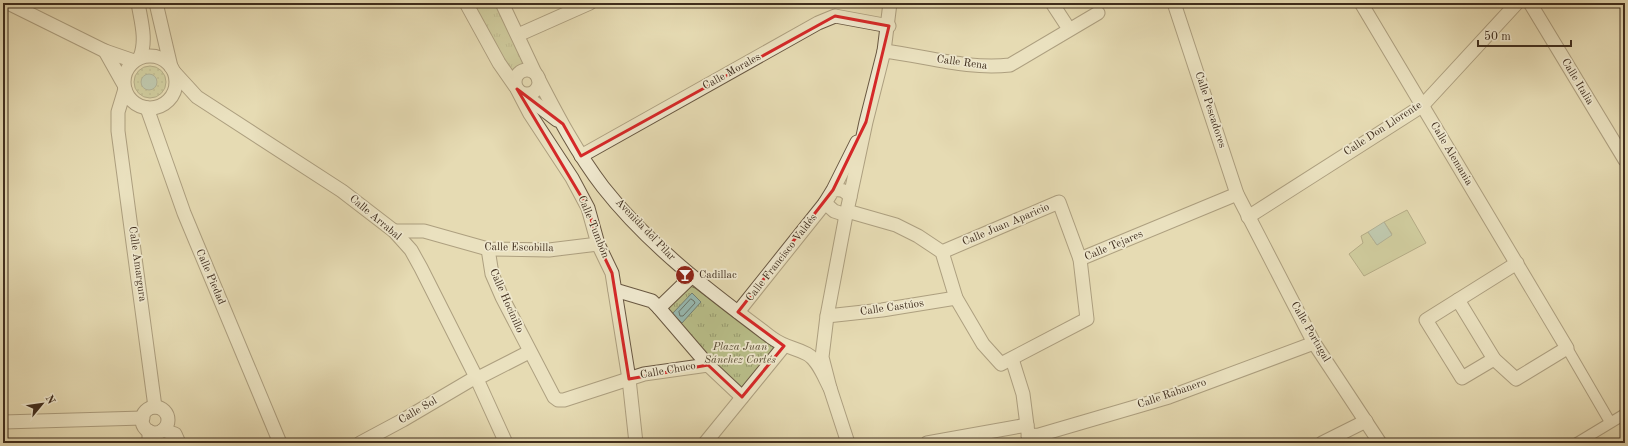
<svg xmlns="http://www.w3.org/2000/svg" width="1628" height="446" viewBox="0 0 1628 446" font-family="'Old Standard TT',serif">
<defs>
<pattern id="grass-dots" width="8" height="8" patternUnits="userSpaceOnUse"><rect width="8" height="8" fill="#b9bf8a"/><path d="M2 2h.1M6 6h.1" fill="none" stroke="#989c70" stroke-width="1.8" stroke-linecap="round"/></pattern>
<pattern id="park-tufts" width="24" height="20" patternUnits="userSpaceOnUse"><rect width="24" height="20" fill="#b9bf8a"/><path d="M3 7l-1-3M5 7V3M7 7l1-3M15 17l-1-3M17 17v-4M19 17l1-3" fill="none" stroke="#989c70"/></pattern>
</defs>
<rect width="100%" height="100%" fill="#e6dbb3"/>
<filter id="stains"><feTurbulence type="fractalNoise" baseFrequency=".005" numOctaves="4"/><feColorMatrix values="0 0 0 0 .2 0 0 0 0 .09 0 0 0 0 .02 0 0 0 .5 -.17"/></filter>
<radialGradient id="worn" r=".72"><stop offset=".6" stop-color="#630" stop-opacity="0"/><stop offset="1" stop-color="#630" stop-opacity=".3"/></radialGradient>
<circle fill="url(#grass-dots)" stroke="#7c7654" cx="150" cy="82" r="16"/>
<g fill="url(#park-tufts)" stroke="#7c7654">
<path d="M 469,3 L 499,3 L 526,67 L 511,73 Z"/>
<path d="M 690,286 L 695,288 L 772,345 L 775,351 L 746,387 L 739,390 L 667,310 Z"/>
</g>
<path fill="#b9bf8a" stroke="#7c7654" d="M 1407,210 L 1426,243 L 1364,276 L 1349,254 L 1363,243 L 1361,236 L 1368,232 L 1377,245 L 1392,234 L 1384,222 Z"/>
<g fill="#97bab2" stroke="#748276">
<circle cx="149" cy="82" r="8"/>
<path d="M 1384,222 L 1392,235 L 1377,245 L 1368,232 Z"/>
<path d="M 692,293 L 701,302 L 682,323 L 672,314 Z"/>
</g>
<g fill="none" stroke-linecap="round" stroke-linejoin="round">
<path stroke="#6b7468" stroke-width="1" d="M 691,299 L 694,301 L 695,303 L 683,316 L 680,316 L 679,312 Z"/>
<g stroke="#695842" stroke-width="12">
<g id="pedestrian">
<path d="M 1567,348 L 1610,422"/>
<path d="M 1577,443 L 1625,414"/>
</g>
</g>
<g stroke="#695842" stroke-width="15">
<g id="minor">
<path d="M 8,3 L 105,51 L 134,61"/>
<path d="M 138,3 C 141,21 147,40 140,57"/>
<path d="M 156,3 L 171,67"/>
<path d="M 466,3 L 499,63 L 515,86"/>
<path d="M 502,3 L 535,73"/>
<path d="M 1052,3 L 1069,29"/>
<path d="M 1174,3 L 1237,194 L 1314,343 L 1380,443"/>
<path d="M 1361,3 L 1567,348 L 1516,379 L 1494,359 L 1458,300"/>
<path d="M 1530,3 L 1625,160"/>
<path d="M 518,35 L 590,3"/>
<path d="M 105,51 L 123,83"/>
<path d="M 884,51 C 926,56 968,70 1010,65 L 1098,13"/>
<circle cx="150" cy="82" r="26"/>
<circle cx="527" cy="82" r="12"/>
<path d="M 175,73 L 197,97 L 342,191 L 394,231 L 411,250 L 421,268 L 476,377 L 506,443"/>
<path d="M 538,78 C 557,115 577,153 603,187 C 650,247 712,293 772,338 C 786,348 794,347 807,354 C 818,360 824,377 830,388"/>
<path d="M 125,89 L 118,112 L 118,131 L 155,407"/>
<path d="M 517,89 L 530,114 L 572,178 L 588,208 L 598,244 L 612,273 L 629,379 L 636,443"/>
<path d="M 523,94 L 557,120"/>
<path d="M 147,108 L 184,213 L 280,443"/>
<path d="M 581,156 L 818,23 L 835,16 L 889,26"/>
<path d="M 833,190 C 841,189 845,190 850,197 L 846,215 L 834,211 L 825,203 L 833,190 L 857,142"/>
<path d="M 850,197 L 866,122 L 884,51 L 890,3"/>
<path d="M 847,211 L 896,225 L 918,236 L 942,252 L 956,298 L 983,344 L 1001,364 L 1087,319 L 1080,259 L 1059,202 L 942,252"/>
<path d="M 846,215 L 827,316 L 822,357 L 830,388 L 848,443"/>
<path d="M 1248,217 L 1422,106 L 1517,3"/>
<path d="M 394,231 L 424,231 L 488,249 L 549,250 L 598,244"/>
<path d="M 488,249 L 492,274 L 502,297 L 554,397 L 558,400 L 564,400 L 644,374 L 708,365"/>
<path d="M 1080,259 L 1237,194"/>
<path d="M 691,277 L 659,308 L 708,365 L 742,397"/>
<path d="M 615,290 L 652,301 L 659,308"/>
<path d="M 738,312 L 825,203"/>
<path d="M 827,316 L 882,310 L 956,298"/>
<path d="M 1012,359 L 1023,394 L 1028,433"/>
<path d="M 1494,359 L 1462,378 L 1426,320 L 1517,263"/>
<circle cx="155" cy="420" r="13"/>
<path d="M 3,422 L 143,418"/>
<path d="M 163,430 L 175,434 L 179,443"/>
<path d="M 1028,436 L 1039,435 L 1169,397 L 1314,343"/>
<path d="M 149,443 L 149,431"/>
<path d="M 360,443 L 403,420 L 476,377 L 480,377 L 529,352"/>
<path d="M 705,443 L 784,346"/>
<path d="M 927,443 L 1027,425"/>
<path d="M 1322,443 L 1366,421"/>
</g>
</g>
<use href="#pedestrian" stroke="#efe8ce" stroke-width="10"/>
<use href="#minor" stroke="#efe8ce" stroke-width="13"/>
</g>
<path d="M0 0H1628V446H0ZM 835,16 L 889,26 L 866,122 L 833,190 L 738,312 L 784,346 L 742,397 L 708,365 L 629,379 L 612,273 L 598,244 L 588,208 L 517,89 L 563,124 L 581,156 Z" fill="#e6dbb3" fill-opacity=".55" fill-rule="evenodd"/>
<path fill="none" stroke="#d62828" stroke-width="3" stroke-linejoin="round" d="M 835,16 L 889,26 L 866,122 L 833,190 L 738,312 L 784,346 L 742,397 L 708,365 L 629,379 L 612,273 L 598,244 L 588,208 L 517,89 L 563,124 L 581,156 Z"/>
<defs>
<g id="bar-disc" transform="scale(1)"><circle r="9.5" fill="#8f2418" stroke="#efe8ce"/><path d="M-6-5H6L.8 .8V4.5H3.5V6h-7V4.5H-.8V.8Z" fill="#fff"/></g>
</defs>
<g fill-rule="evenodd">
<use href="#bar-disc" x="685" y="275"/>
</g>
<g text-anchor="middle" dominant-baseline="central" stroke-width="3.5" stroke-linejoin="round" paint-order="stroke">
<g font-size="11" fill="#3f2d1d" stroke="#efe8ce">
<text transform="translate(962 63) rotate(8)">Calle Rena</text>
<text transform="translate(732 72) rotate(-29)">Calle Morales</text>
<text transform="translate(1577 82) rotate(59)">Calle Italia</text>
<text transform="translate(1210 110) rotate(72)">Calle Pescadores</text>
<text transform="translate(1383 129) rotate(-33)">Calle Don Llorente</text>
<text transform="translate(1451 154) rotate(59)">Calle Alemania</text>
<text transform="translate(375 218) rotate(40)">Calle Arrabal</text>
<text transform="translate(1006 225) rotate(-23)">Calle Juan Aparicio</text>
<text transform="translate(593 227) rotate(68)">Calle Tumbón</text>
<text transform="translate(645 230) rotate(46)">Avenida del Pilar</text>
<text transform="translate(1114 246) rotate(-23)">Calle Tejares</text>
<text transform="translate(519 248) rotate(1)">Calle Escobilla</text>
<text transform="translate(782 258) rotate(-52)">Calle Francisco Valdés</text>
<text transform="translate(137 264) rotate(82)">Calle Amargura</text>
<text transform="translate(210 277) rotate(67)">Calle Piedad</text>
<text transform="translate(506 301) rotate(66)">Calle Hocinillo</text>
<text transform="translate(892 308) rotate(-8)">Calle Castúos</text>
<text transform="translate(1310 332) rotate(60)">Calle Portugal</text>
<text transform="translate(668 371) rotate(-10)">Calle Chuco</text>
<text transform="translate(1172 394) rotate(-19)">Calle Rabanero</text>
<text transform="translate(418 411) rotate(-30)">Calle Sol</text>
</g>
<g font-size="11" fill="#3f2d1d" stroke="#efe8ce" text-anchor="start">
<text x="699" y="275">Cadillac</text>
</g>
<g font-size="11" font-style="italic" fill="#574a33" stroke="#efe8ce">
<text x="740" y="347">Plaza Juan<tspan x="740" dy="13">Sánchez Cortés</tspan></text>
</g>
</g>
<rect width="1628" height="446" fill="none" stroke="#e6dbb3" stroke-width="16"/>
<rect x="4" y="4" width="1620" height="438" fill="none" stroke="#3f2d1d" stroke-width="2"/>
<rect x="8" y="8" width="1612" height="430" fill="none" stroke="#3f2d1d"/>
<g transform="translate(42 404) rotate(61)" stroke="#efe8ce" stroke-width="3" paint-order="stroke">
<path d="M0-3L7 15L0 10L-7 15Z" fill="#3f2d1d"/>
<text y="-6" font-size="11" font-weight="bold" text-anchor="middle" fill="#3f2d1d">N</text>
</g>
<path d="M1478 40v6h93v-6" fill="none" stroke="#3f2d1d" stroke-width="2"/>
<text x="1484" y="40" font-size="12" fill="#3f2d1d" stroke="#efe8ce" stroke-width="3" paint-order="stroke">50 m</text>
<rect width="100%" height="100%" filter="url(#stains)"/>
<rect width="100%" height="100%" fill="url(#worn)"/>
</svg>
